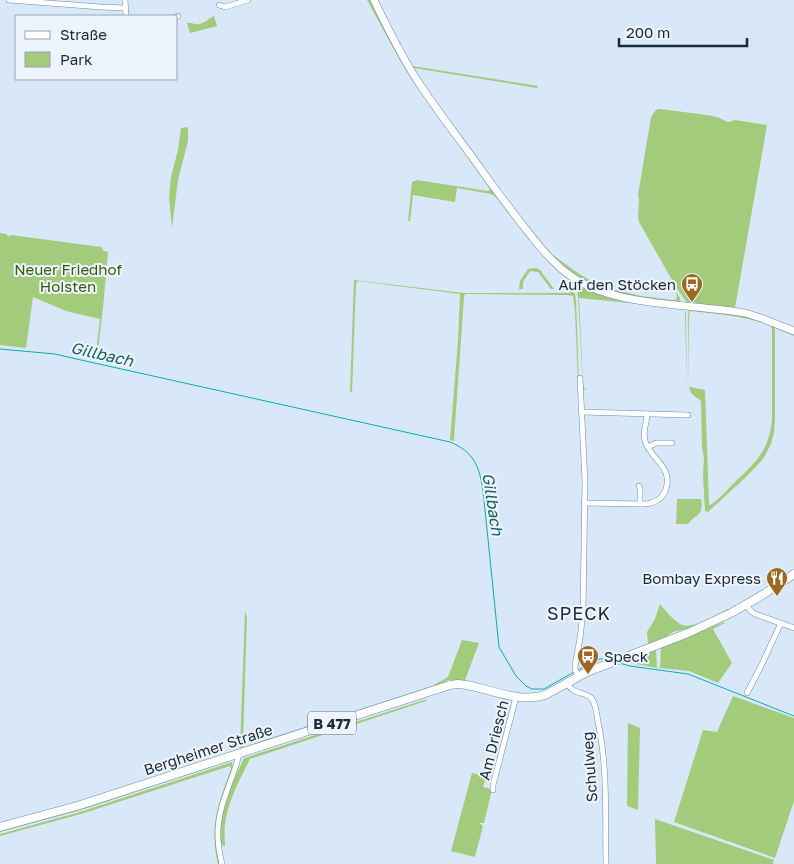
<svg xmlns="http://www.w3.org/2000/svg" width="794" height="864" viewBox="0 0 794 864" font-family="'Golos Text',sans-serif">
<rect width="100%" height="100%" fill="#d9e8f8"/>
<g fill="#a2cb7b" fill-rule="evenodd">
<path d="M 367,0 L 371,0 L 400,56 L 531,239 L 529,240 L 495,196 L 491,194 L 457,188 L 455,202 L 413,195 L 410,221 L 408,221 L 412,182 L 417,180 L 488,191 L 490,189 L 412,80 L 398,57 Z"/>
<path d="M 376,0 L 378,0 L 394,34 L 412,66 L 538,86 L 537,88 L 414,68 L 430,94 L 514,209 L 549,252 L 575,271 L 591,281 L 607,288 L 641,296 L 673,300 L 675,300 L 677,297 L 676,292 L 680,298 L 680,300 L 678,303 C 646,299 614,295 585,281 C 549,264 519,217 496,185 C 472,152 448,119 424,86 L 413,67 L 411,66 Z"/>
<path d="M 214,16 L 217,26 L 190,33 L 187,23 C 192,22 194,25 199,24 C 206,23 208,18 214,16 Z"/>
<path d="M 660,109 L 707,115 L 717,117 L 728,122 L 735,120 L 767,125 L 735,308 L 761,314 L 794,328 L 774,321 L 688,304 L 676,287 L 639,222 L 638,217 L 639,200 L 638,195 L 651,117 L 656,110 Z"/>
<path d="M 188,127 L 188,141 L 178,180 L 172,228 L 169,196 L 171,177 L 178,150 L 181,128 Z"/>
<path d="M 0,233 L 7,234 L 7,236 L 10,236 L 11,235 L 101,247 L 104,251 L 108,252 L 103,308 L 97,357 L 98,360 L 95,360 L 100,319 L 66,311 L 33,297 L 26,348 L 0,345 Z"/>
<path d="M 536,268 L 540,270 L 554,289 L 551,289 L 538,272 L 530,271 L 523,282 L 523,289 L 519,289 L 520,281 L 528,269 Z"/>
<path d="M 354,280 L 463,293 L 568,293 L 573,292 L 575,294 L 576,300 L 579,383 L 578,383 L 575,311 L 573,296 L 567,295 L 465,294 L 464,297 L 454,439 L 455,441 L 450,440 L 458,341 L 460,294 L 358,281 L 356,284 L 352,392 L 350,392 Z"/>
<path d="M 578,288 C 586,287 603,296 612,299 C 636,304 661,305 684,308 L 686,312 L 687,398 L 685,310 L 680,308 L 579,298 L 583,383 L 584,388 L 587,390 L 583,389 L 578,297 L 577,290 Z"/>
<path d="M 689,309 L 747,316 L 794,333 L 794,336 L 775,328 L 775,420 L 774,432 L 771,444 L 763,459 L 748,475 L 708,512 L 705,511 L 703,475 L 704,458 L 702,447 L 701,401 C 695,396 690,395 689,386 L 688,316 ZM 690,311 C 717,314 745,316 771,326 L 772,330 L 772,420 C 769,452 754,464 733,484 C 726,491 719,500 710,505 L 709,505 L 705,390 L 690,387 L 689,386 L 689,318 Z"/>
<path d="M 677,499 L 701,499 C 704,517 696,513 688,524 L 676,524 Z"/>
<path d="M 660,604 C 666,611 672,619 680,624 C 690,631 718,614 728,609 L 729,611 L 689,628 L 673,632 L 663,639 L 648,645 L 647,632 L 655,619 Z"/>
<path d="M 245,611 L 247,617 L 243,741 L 244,747 L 432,686 L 448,677 L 462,640 L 479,643 L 465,680 L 448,680 L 434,687 L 361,711 L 358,710 L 357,712 L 242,749 L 240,747 Z"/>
<path d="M 724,622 L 725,623 L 713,629 L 732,663 L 718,683 L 689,671 L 660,668 L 661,648 Z"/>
<path d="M 656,650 L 657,668 L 626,662 Z"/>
<path d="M 733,696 L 794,718 L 794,801 L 775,858 L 674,822 L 703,730 L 717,732 Z"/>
<path d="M 427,699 L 426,701 L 250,759 C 240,779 228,801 225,824 C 224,832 225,840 225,847 L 220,843 C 217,813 231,785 244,758 Z"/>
<path d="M 628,723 L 640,728 L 638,810 L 627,806 Z"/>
<path d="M 228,760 L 230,761 L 81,810 L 0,832 L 0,829 Z"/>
<path d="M 232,762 C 234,775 224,792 220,804 C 213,825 216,844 220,864 L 218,864 C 209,825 218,805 231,769 L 230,766 L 81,814 L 0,836 L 0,834 L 80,812 Z"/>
<path d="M 472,773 L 492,778 L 485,781 L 483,787 L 492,789 L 484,823 L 479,823 L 483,826 L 475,857 L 451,851 Z"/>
<path d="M 655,819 L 774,860 L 773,864 L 656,864 Z"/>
</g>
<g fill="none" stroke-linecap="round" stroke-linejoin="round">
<g stroke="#05b0ab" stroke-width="1">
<path d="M 0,349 L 55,354 L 81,360 L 450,442 C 474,452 479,466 483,490 L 499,647 L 516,676 L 526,686 L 532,689 L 544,689 L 574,672"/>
<path d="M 619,663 L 630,666 L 688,674 L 794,716"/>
<path d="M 578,670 C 587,665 600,655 610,660"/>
</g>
<g stroke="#698bb0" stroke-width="6">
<g id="street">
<path d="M 9,0 L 101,7 L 125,8"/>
<path d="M 125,0 L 126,16"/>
<path d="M 219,5 L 225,7 L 248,0"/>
<path d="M 176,17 L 178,16"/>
<path d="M 582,412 L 688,415"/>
<path d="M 648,447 L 656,443 L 672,443"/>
<path d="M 639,486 L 640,488 L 640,504"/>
<path d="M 584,503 L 645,504 C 654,503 663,499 666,489 C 673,466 651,460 645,441 C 642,431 647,424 647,414"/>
<path d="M 746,605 L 752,612 L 755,614 L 794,628"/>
<path d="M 578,676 L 575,669 L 575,666 L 580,638 L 583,612 L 585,482 L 580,378"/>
<path d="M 567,683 C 574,696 585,691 592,699 C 596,705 597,715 598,722 C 608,768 605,817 606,864"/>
<path d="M 747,693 L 761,666 L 781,623"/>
<path d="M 493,790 L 493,785 L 516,697"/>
<path d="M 222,864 C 215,837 217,817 227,791 C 231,778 237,767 239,753"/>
</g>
</g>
<g stroke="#698bb0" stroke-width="8">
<path id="secondary" d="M 374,0 C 387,27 400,54 417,80 C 437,111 461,141 483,172 C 495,189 508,206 521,223 C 540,247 558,272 586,285 C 632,307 695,304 745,313 L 761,318 L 794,331"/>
</g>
<g stroke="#698bb0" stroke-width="9">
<path id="primary" d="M 0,827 L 77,806 L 450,685 L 458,684 L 467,685 C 492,690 522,704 547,694 L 587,672 L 688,633 L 733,612 L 764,594 L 794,574"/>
</g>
<use href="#street" stroke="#fff" stroke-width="5"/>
<use href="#secondary" stroke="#fff" stroke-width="7"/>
<use href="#primary" stroke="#fff" stroke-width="8"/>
</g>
<defs>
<g id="bus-pin" transform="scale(1.125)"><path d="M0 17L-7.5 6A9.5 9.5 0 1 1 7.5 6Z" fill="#9c681e" stroke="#edf4fc"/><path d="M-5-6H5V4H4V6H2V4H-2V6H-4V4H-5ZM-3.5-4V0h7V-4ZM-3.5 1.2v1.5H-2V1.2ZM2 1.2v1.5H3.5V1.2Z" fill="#fff"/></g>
<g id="restaurant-pin" transform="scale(1.125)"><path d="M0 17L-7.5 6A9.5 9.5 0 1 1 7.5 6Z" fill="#9c681e" stroke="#edf4fc"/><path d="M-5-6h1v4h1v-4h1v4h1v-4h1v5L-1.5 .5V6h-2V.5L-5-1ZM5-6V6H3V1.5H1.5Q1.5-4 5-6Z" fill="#fff"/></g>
</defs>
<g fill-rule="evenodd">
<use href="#bus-pin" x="692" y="284"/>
<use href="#restaurant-pin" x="777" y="578"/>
<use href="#bus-pin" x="588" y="656"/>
</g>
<g text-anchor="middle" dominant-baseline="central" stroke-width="4" stroke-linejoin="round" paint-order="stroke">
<rect fill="#edf4fc" stroke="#5a6673" stroke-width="1" x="308" y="711.5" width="48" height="23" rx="4"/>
<g font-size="14" font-weight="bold" fill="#1b2938">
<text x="332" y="723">B 477</text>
</g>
<g font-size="15" fill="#39590e" stroke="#edf4fc">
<text x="68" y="269">Neuer Friedhof<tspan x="68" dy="17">Hoisten</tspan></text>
</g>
<g font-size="15" fill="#1b2938" stroke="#edf4fc" text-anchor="end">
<text x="676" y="284">Auf den Stöcken</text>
<text x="761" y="578">Bombay Express</text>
<text x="604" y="656" text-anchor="start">Speck</text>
</g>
<g font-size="15" fill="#1b2938" stroke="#edf4fc">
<text transform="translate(493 740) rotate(-76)">Am Driesch</text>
<text transform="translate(208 749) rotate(-18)">Bergheimer Straße</text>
<text transform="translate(589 767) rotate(-94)">Schulweg</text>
</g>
<g font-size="16" font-style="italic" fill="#15625f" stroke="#edf4fc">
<text transform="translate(102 354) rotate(13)">Gillbach</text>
<text transform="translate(493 504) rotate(81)">Gillbach</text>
</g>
<g font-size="18" letter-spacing="1" fill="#1b2938" stroke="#edf4fc">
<text x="579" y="613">SPECK</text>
</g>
</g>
<rect x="15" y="15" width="162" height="65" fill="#edf4fc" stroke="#99a3ae"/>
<rect x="25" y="31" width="25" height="8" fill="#ffffff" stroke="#99a3ae"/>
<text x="60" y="40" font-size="15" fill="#1b2938">Straße</text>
<rect x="25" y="52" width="25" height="15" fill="#a2cb7b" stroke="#99a3ae"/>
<text x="60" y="65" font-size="15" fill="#1b2938">Park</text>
<path d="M619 38v8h128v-8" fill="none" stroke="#1b2938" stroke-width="2.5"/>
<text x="626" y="38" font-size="15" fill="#1b2938" stroke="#edf4fc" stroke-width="4" paint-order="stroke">200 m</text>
</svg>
